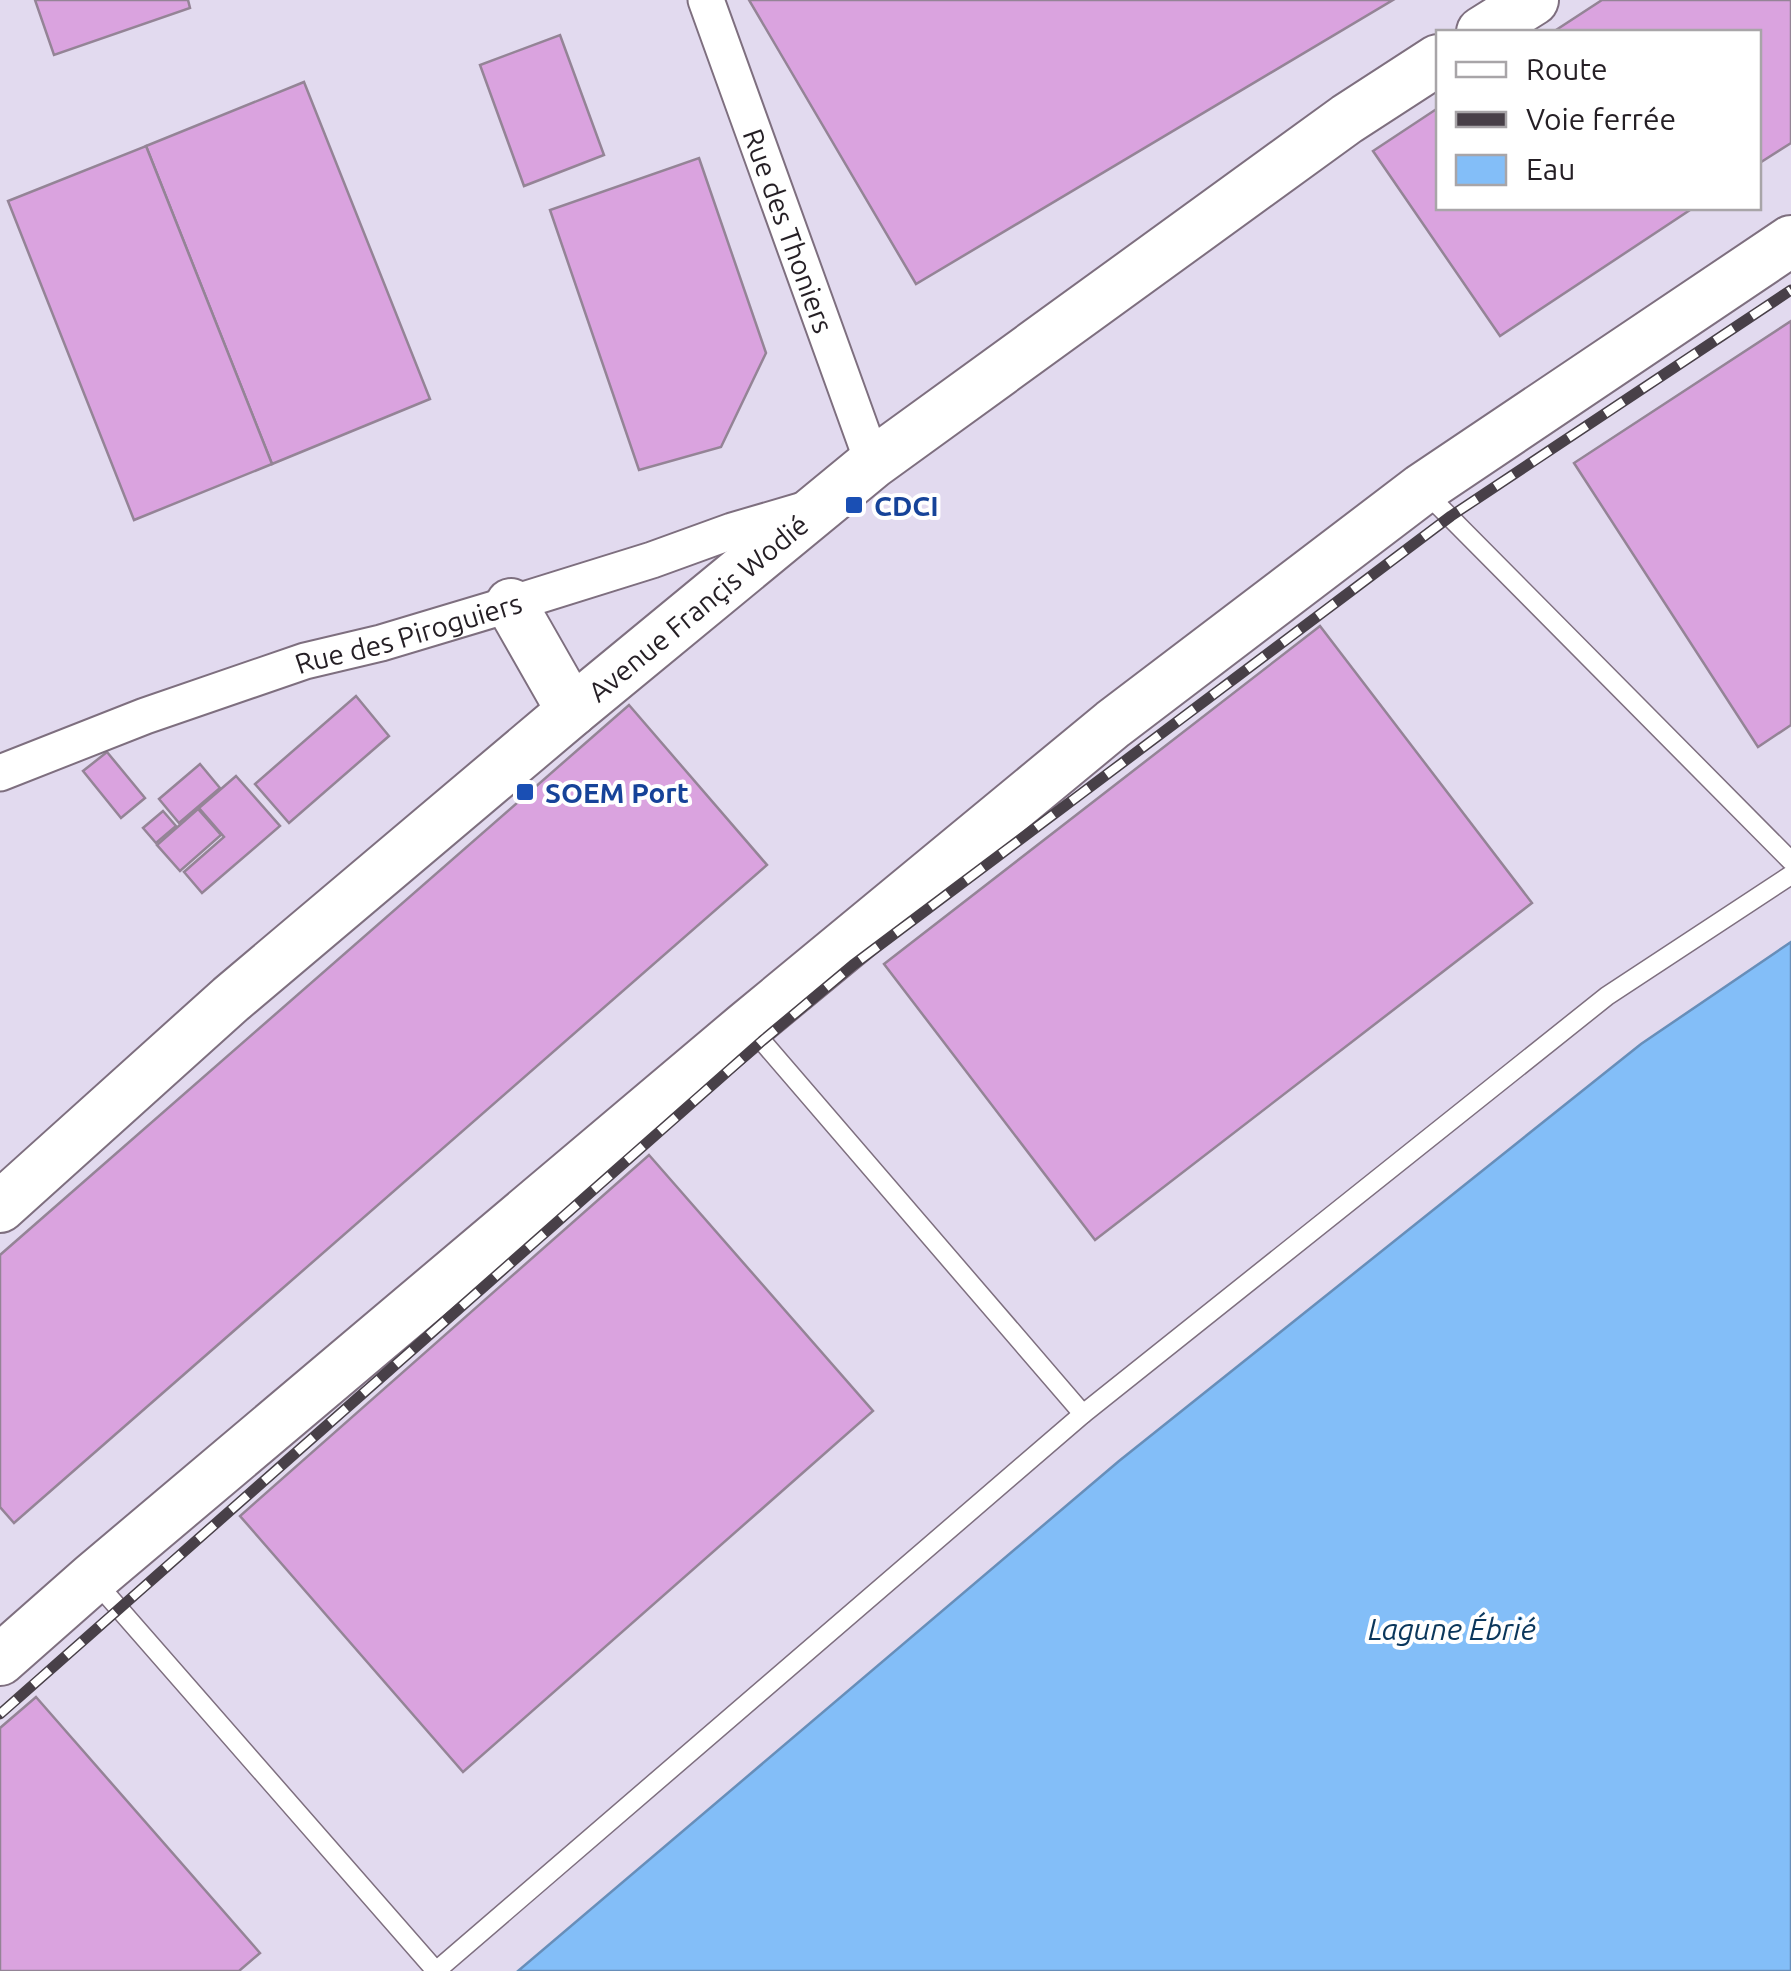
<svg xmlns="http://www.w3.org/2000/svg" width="1791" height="1971" viewBox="0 0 1791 1971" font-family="Ubuntu,sans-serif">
<rect width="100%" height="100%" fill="#f7e6f8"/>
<path fill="#e2daef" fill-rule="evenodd" d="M 0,0 L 1791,0 L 1791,942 L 1641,1044 L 1119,1461 L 518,1971 L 0,1971 ZM 1438,32 L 1758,32 L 1758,208 L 1438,208 Z"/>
<path fill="#83bef8" stroke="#678eb9" stroke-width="2.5" d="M 1791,942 L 1791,1971 L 518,1971 L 1119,1461 L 1641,1044 Z"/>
<g fill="#daa3df" stroke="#948496" stroke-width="2.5">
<path d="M 35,0 L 188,0 L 190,8 L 54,55 Z"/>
<path d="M 749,0 L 1393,0 L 916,284 Z"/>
<path d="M 1602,0 L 1791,0 L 1791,143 L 1758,164 L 1758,32 L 1553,32 Z"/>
<path d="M 560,35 L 604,155 L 524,186 L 480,65 Z"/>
<path d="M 304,82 L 430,399 L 272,464 L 146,146 Z"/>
<path d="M 1438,108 L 1438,208 L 1693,208 L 1500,336 L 1373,151 Z"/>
<path d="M 146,146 L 272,464 L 134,520 L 8,201 Z"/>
<path d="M 699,158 L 766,353 L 721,447 L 639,470 L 550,210 Z"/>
<path d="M 1791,321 L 1791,725 L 1758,747 L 1574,463 Z"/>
<path d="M 1320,626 L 1532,903 L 1095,1240 L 884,964 Z"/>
<path d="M 356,696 L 389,736 L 289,823 L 255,784 Z"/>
<path d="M 629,705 L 767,865 L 14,1523 L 0,1507 L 0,1255 Z"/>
<path d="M 107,752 L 145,798 L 121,818 L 83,771 Z"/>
<path d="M 200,764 L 220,788 L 179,823 L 159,799 Z"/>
<path d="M 236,776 L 280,826 L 202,893 L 184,872 L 224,837 L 199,808 Z"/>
<path d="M 198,809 L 221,835 L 180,871 L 157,845 Z"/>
<path d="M 163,811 L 176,826 L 156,843 L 143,828 Z"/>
<path d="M 649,1155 L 873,1411 L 463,1772 L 240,1516 Z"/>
<path d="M 36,1697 L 260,1953 L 239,1971 L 0,1971 L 0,1728 Z"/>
</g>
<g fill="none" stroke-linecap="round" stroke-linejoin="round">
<g stroke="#7e6f7f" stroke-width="21">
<g id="lane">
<path d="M 1425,492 L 1791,861"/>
<path d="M 749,1030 L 762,1041 L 1083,1414"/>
<path d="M 94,1580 L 436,1971"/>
<path d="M 436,1971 L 1083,1414 L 1607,996 L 1791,875"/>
</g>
</g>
<g stroke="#7e6f7f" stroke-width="39">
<g id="street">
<path id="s1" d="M 706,0 L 873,463"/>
<path id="s2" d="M 0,773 L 145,716 L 305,661 L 381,643 L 511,604 L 652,560 L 732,531 L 807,509"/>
</g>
</g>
<g stroke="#7e6f7f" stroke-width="54">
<g id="secondary">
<path d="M 1482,32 L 1533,0"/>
<path d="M 511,604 L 572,711"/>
<path id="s3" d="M 0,1207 L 231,999 L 572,711 L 873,463 L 1347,119 L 1438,60"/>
<path d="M 0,1660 L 93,1578 L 746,1027 L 1113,724 L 1422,489 L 1791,241"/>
</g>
</g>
<use href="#lane" stroke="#fff" stroke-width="18"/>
<use href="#street" stroke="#fff" stroke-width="35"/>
<use href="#secondary" stroke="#fff" stroke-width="50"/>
<g stroke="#484048" stroke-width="11">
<path id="rail" d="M 0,1714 L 762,1041 L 853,965 L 1451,516 L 1791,290"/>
</g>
<use href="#rail" stroke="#fff" stroke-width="8" stroke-dasharray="22" stroke-linecap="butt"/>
</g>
<g fill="#1a4fb4" stroke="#fff" stroke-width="4">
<rect x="844" y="495" width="20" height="20" rx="5"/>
<rect x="515" y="782" width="20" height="20" rx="5"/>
</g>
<g text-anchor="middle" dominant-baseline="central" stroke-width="8" stroke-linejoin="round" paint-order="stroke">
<g font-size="28" fill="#251f25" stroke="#fff">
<text stroke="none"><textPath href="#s1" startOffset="245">Rue des Thoniers</textPath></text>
<text stroke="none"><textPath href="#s3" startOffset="920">Avenue Françis Wodié</textPath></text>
<text stroke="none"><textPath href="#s2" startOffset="432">Rue des Piroguiers</textPath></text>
</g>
<g font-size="28" font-weight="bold" fill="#164399" stroke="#fff" text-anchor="start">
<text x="874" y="505">CDCI</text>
<text x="545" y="792">SOEM Port</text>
</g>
<g font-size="30" font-style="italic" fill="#0b375c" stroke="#fff">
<text x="1452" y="1629">Lagune Ébrié</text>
</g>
</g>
<rect x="1436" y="30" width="325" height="180" fill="#ffffff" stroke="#a8a5a8" stroke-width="2.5"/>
<rect x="1456" y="62" width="50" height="15" fill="#ffffff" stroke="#a8a5a8" stroke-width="2.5"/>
<text x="1526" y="80" font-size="30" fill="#251f25">Route</text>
<rect x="1456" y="112" width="50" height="15" fill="#484048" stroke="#a8a5a8" stroke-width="2.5"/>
<text x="1526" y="130" font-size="30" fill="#251f25">Voie ferrée</text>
<rect x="1456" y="155" width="50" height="30" fill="#83bef8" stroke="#a8a5a8" stroke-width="2.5"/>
<text x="1526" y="180" font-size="30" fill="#251f25">Eau</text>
</svg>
